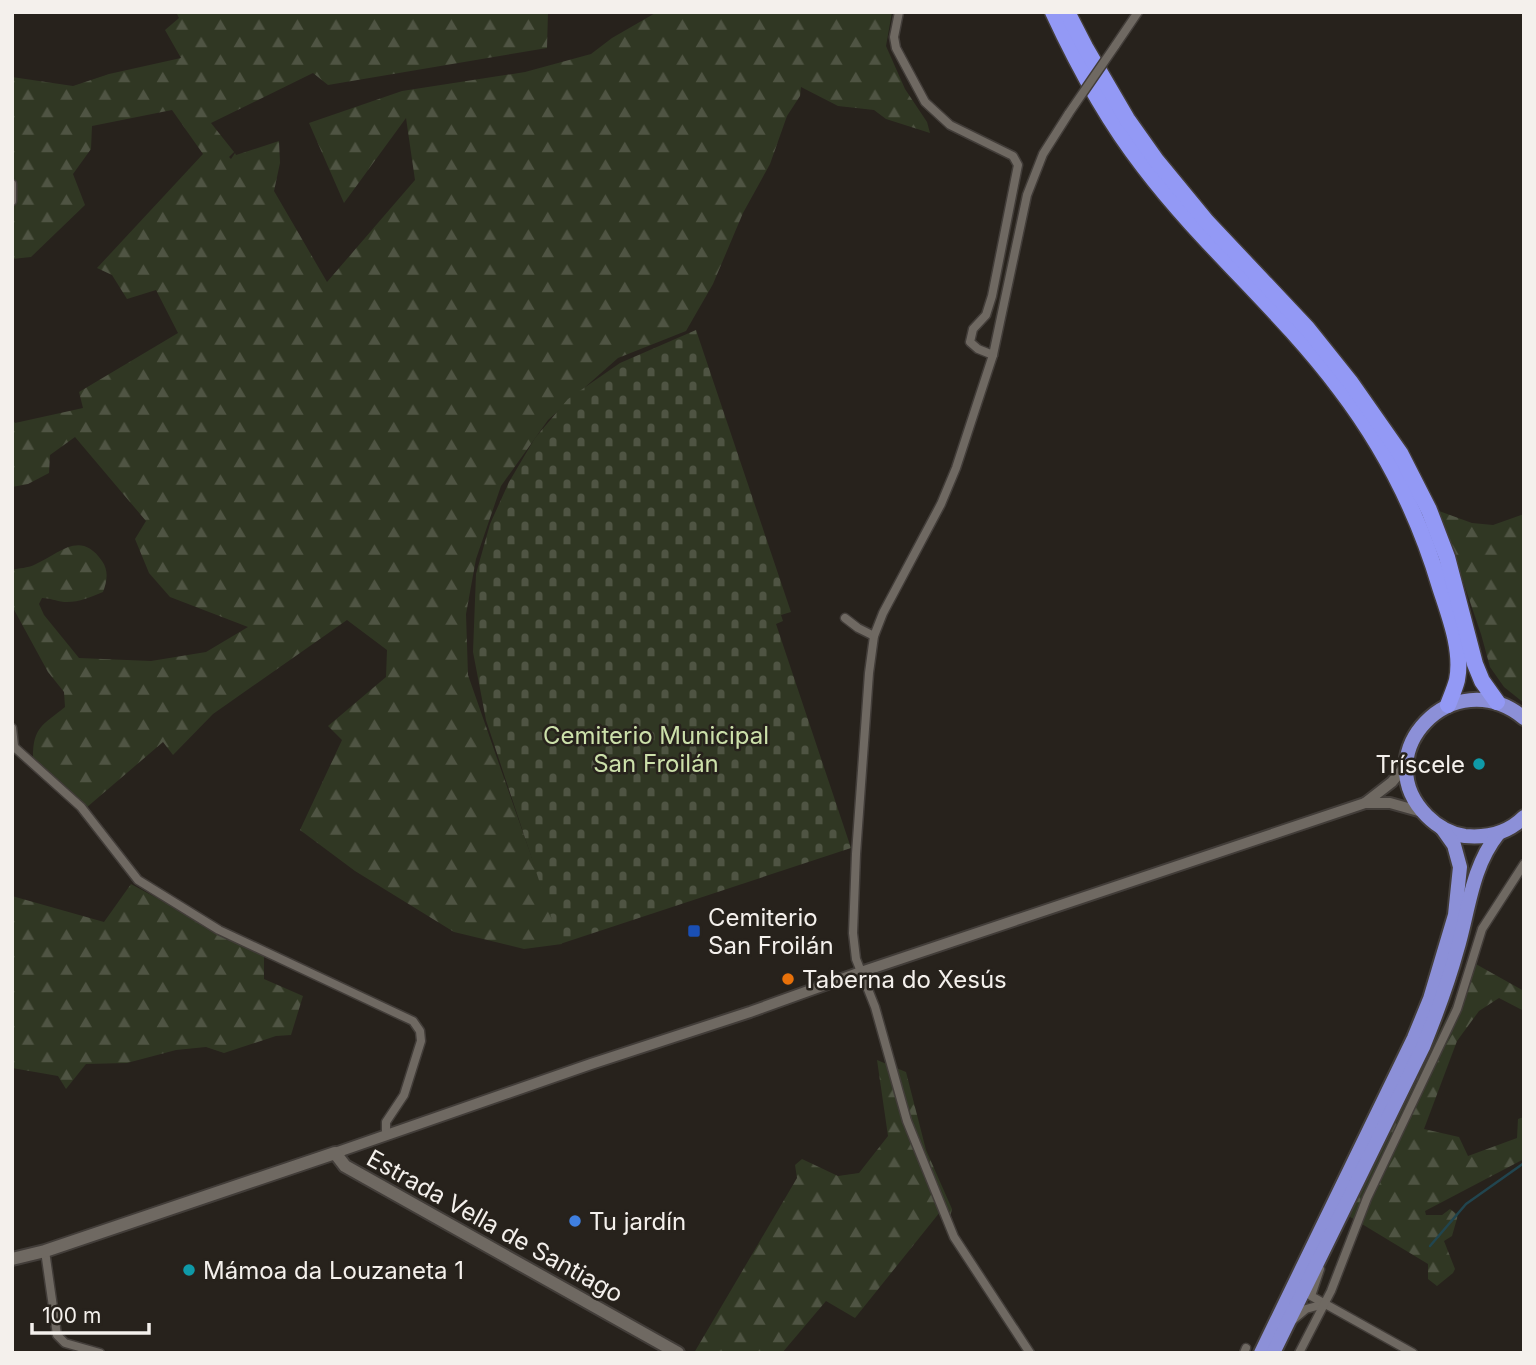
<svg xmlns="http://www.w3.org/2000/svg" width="1536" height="1365" viewBox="0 0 1536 1365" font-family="Inter,sans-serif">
<defs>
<pattern id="forest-firs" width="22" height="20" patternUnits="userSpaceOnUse" patternTransform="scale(1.75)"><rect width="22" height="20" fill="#303723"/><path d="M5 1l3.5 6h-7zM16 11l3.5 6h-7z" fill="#4f5443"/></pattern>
<pattern id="cemetery-stones" width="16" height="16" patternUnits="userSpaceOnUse" patternTransform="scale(1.75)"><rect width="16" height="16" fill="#303723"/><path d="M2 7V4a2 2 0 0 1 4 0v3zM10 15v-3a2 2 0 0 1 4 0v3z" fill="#4f5443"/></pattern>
</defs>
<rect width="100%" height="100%" fill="#27221c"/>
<g fill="url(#forest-firs)">
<path d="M 176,12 L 548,12 L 547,48 L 328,85 L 313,73 L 211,123 L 234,152 L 229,157 L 231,159 L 235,153 L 236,155 L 279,141 L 280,163 L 274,191 L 327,282 L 415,180 L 406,118 L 344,203 L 309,123 L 402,91 L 525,72 L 591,54 L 612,38 L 657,12 L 892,12 L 886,46 L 905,89 L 927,122 L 930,133 L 886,119 L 874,110 L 838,106 L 801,87 L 800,96 L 787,116 L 770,164 L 743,213 L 713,284 L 686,331 L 618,358 L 548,420 L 501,486 L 476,559 L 466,614 L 468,675 L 562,944 L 524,949 L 454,932 L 355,871 L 300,830 L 342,740 L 328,726 L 386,677 L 387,650 L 347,620 L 213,714 L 173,755 L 163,742 L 86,808 L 33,757 C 33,727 43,725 65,707 L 64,692 L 48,672 L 12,606 L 12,570 C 19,568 28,568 34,565 C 59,554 80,529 102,561 C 109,571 107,581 103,592 C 91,597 77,603 64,602 C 56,601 50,598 42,598 L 39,604 L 44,615 L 79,658 L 151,661 L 206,652 L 248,627 L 170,597 L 149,573 L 135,539 L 146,521 L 75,437 L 50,455 L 49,473 L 28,484 L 12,487 L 12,418 L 15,423 L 83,408 L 79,392 L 178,333 L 156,290 L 127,299 L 112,275 L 97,268 L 203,154 L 172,110 L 92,126 L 91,149 L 73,174 L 85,205 L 31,257 L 12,259 L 12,77 L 73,86 L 109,74 L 181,58 L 165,30 L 179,18 Z"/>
<path d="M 1439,511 L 1472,523 L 1493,525 L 1524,514 L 1524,703 L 1504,687 L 1490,667 L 1481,634 Z"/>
<path d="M 131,884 L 264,956 L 264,979 L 303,996 L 291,1035 L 276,1036 L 224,1053 L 206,1047 L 176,1050 L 127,1063 L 86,1064 L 66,1089 L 58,1076 L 12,1068 L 12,896 L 104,922 Z"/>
<path d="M 1474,963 L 1524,991 L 1524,1011 L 1499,998 L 1479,1011 L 1457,1041 L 1424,1129 L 1459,1137 L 1468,1156 L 1517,1138 L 1518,1119 L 1524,1117 L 1524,1159 L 1425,1211 L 1426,1215 L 1442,1215 L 1450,1209 L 1458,1215 L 1452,1236 L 1444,1241 L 1455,1269 L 1453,1273 L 1437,1286 L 1428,1279 L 1428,1264 L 1347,1215 Z"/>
<path d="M 877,1060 L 906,1072 L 926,1150 L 952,1209 L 949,1221 L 940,1212 L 855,1318 L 826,1301 L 782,1353 L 694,1353 L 797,1178 L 795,1165 L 802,1159 L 838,1176 L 859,1173 L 888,1136 Z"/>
</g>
<path fill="url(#cemetery-stones)" d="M 696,330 L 791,612 L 781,615 L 783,621 L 776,624 L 851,848 L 560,944 L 486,720 L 473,652 L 476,574 L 490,524 L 509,482 L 535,438 L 568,399 L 620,363 Z"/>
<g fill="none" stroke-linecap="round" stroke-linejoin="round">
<path stroke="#21454f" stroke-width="2.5" d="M 1430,1246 L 1466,1204 L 1524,1163"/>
<g stroke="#423d39" stroke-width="11">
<g id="minor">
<path d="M 899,12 L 894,37 L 896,48 L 925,102 L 950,125 L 1013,156 L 1018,165 L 992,296 L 986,315 L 973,329 L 970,342 L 978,349 L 993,355"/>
<path d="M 1115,46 L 1138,12"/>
<path d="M 12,184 L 12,201"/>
<path d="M 845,618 L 858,628 L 874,636"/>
<path d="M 12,728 L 14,746"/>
<path d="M 12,745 L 81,807 L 138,880 L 219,930 L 413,1021 L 420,1031 L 421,1041 L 404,1095 L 386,1122 L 386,1134"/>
<path d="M 45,1251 L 57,1335 L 65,1343 L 100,1353"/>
<path d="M 1320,1269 L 1311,1296 L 1413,1353"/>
<path d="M 1293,1320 L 1306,1309 L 1324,1304"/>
<path d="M 1030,1353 L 954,1237 L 907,1121 L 875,1007 L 856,959 L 853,933 L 856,854 L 869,673 L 874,636 L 883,613 L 941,504 L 956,468 L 993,355 L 1027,195 L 1043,154 L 1069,113"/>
<path d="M 1244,1353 L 1246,1348"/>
<path d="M 1299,1353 L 1331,1291 L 1367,1198 L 1457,1009 L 1482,929 L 1524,864"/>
</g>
</g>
<g stroke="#423d39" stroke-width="14">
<g id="tertiary">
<path d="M 1365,803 L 1392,782 L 1407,764"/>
<path d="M 335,1153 L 591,1064 L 750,1012 L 861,972 L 1365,803 L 1390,803 L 1422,812"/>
</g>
</g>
<g stroke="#423d39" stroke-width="16">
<path id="secondary" d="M 12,1259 L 45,1251 L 335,1153 L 345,1166 L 678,1353"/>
</g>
<g stroke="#423d39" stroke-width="18">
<g id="trunk">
<path d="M 1524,718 C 1453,660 1365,754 1427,816 C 1437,826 1451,834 1465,836 C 1487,838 1508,833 1524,817"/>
<path d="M 1261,1353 L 1414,1038 L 1430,999 L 1455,915 L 1460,867 L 1454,845 L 1442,828"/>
<path d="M 1273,1353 L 1423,1047 C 1436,1015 1448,983 1457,950 C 1469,910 1471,868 1498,834"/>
</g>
</g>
<g stroke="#423d39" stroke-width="19">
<g id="motorway">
<path d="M 1053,12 C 1078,66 1107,120 1144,167 C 1204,246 1281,310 1340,389 C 1385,448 1419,516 1440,587 C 1449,615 1463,650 1457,680 C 1455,688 1451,697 1448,705"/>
<path d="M 1067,12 L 1085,47 L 1127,119 L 1156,160 L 1207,222 L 1307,328 L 1351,383 L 1400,453 L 1429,510 L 1447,557 L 1475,664 L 1482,681 L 1497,702"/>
</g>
</g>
<use href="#minor" stroke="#6f6962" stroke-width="8"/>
<use href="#tertiary" stroke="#6f6962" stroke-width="10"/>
<use href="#secondary" stroke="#6f6962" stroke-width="12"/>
<use href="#trunk" stroke="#8c90d8" stroke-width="14"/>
<use href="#motorway" stroke="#9399f5" stroke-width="16"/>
<g stroke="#423d39" stroke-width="11" stroke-linecap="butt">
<path id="minor-bridge" d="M 1069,113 L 1115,46"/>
</g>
<use href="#minor-bridge" stroke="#6f6962" stroke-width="8"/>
</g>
<g fill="#0f9aa8" stroke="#27221c" stroke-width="2.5">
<circle cx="1479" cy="764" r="7"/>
<circle cx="189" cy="1270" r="7"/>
</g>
<rect fill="#1a4fb4" stroke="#27221c" stroke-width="2.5" x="687" y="924" width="14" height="14" rx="3.5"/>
<circle fill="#e8710a" stroke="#27221c" stroke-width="2.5" cx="788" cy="979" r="7"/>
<circle fill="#3f7fe0" stroke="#27221c" stroke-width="2.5" cx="575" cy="1221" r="7"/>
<g text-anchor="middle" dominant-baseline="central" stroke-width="5" stroke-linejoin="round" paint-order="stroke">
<g font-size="24" fill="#cce0aa" stroke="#27221c">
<text x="656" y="735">Cemiterio Municipal<tspan x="656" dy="28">San Froilán</tspan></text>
</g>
<g font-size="24" fill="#f4f0ec" stroke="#27221c" text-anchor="start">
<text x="1465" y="764" text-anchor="end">Tríscele</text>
<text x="708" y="917">Cemiterio<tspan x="708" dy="28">San Froilán</tspan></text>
<text x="802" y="979">Taberna do Xesús</text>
<text x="589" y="1221">Tu jardín</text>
<text x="203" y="1270">Mámoa da Louzaneta 1</text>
</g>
<g font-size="24" fill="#f4f0ec" stroke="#27221c">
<text transform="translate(495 1226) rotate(29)">Estrada Vella de Santiago</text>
</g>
</g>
<rect width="1536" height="1365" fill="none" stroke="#f4f0ec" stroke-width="28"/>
<path d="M32 1323v10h117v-10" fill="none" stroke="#f4f0ec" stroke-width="3.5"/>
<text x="42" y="1323" font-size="21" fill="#f4f0ec" stroke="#27221c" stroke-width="5" paint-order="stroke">100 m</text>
</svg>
